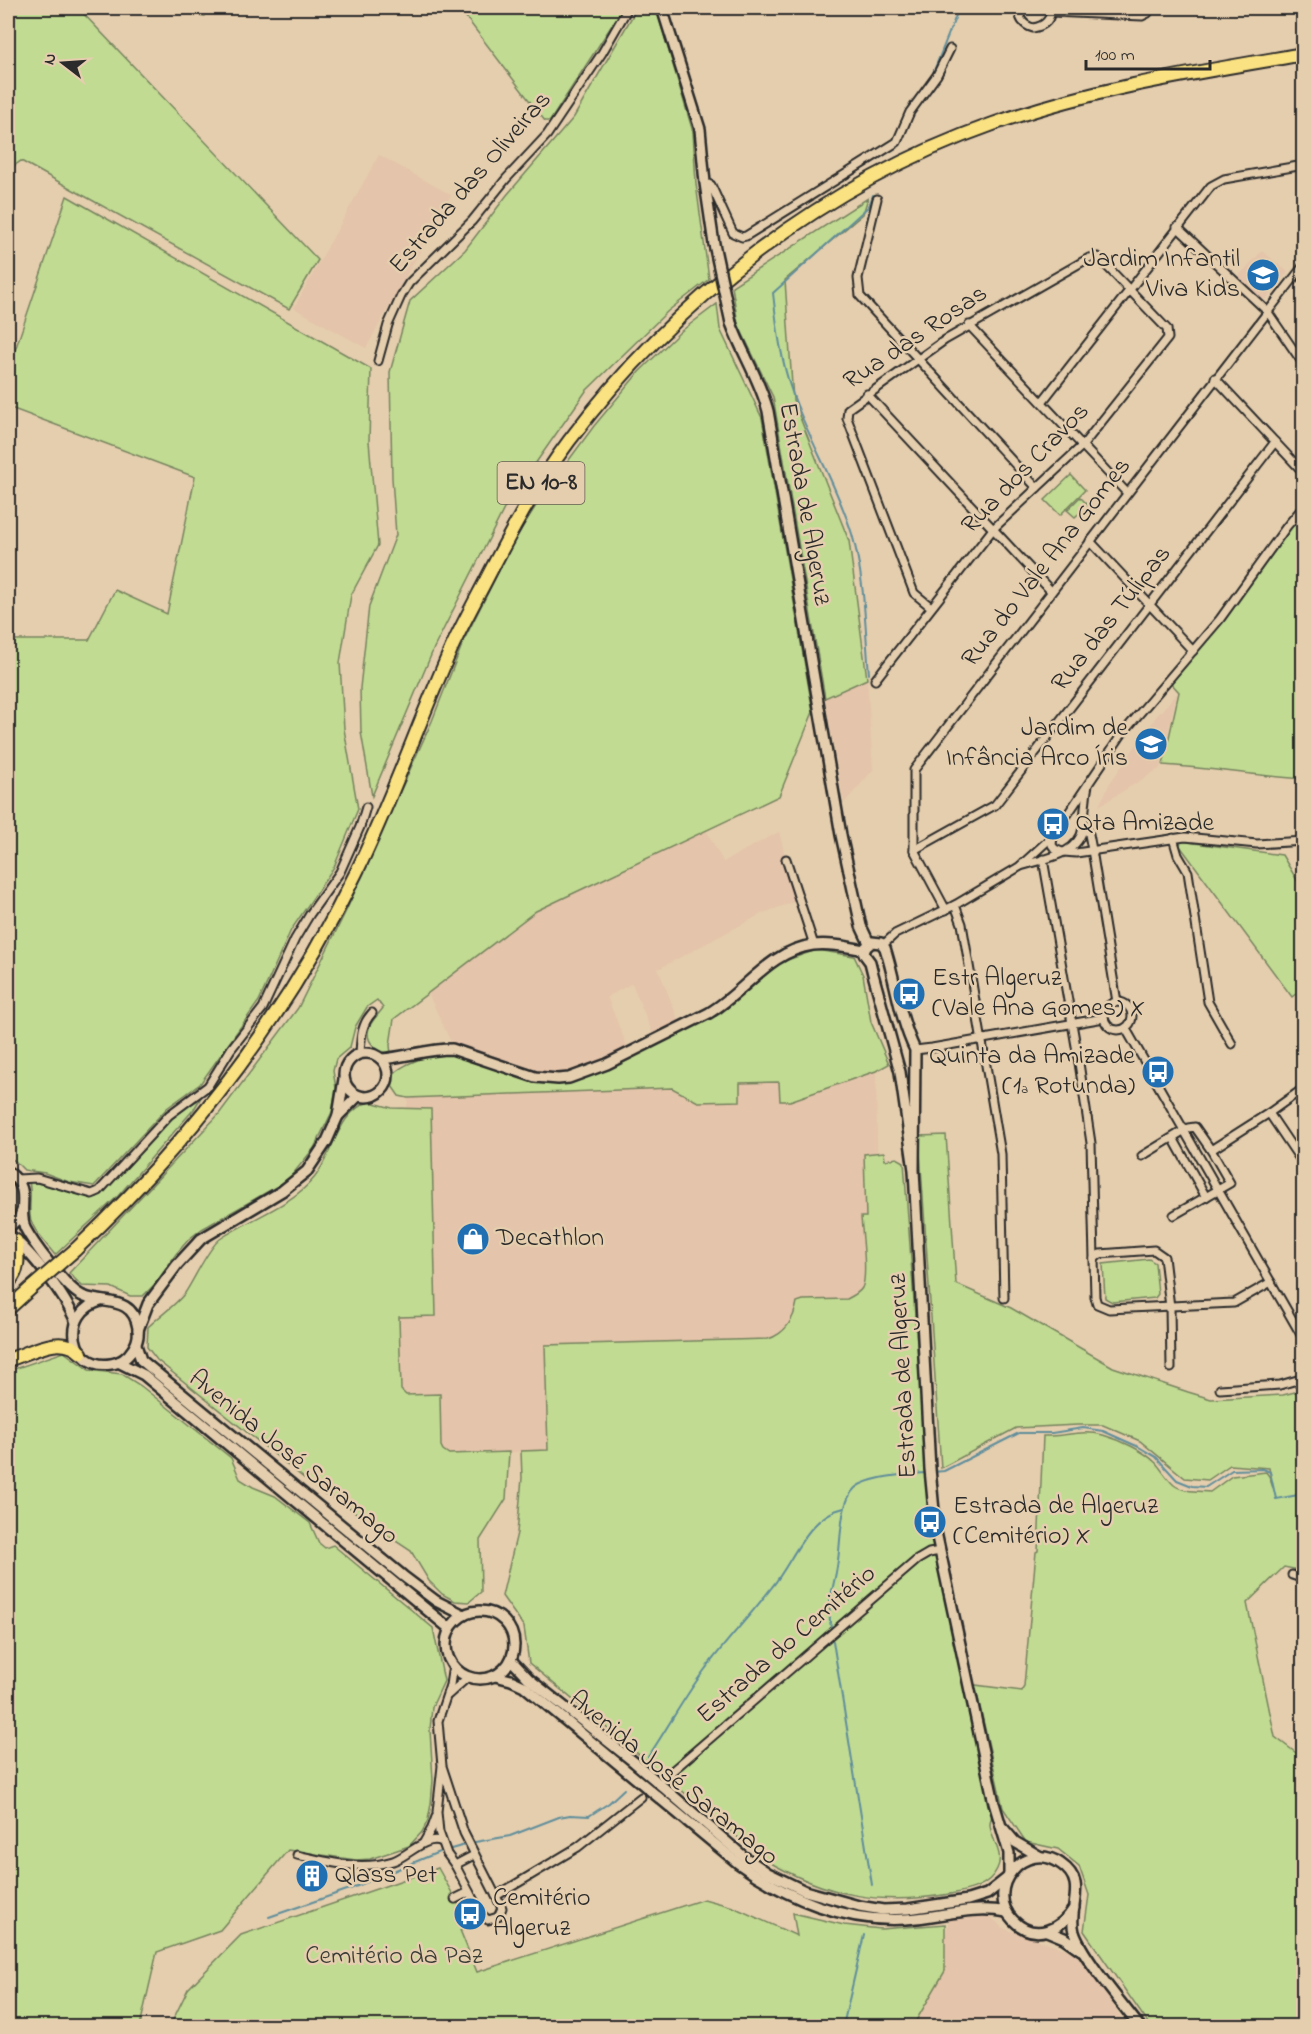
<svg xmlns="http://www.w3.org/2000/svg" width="1311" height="2034" viewBox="0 0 1311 2034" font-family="'Indie Flower',sans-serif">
<rect width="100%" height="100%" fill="#e5ceae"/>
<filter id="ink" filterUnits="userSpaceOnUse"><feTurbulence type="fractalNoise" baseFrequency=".0167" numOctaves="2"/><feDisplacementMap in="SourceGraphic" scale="12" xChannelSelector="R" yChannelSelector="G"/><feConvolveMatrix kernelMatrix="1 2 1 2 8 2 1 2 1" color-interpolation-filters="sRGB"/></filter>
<g filter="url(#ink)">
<g fill="#e4c4aa">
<path d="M 379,155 L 451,195 L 366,348 L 294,308 Z"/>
<path d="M 1262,251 L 1288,272 L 1266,299 L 1260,299 L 1238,277 Z"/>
<path d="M 867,679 L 873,770 L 844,803 L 825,698 Z"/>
<path d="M 1177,693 L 1160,768 L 1099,806 L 1110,783 L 1156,717 Z"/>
<path d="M 706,830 L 723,862 L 779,832 L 796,901 L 763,913 L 658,969 L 680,1024 L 654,1037 L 632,983 L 607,997 L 628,1049 L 578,1073 L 558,1076 L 541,1074 L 540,1071 L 451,1042 L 428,993 L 536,911 Z"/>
<path d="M 876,1071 L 877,1153 L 864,1155 L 866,1217 L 861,1218 L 865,1280 L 861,1290 L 847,1299 L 803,1300 L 797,1302 L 793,1317 L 785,1328 L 777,1336 L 768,1339 L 545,1345 L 548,1451 L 449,1454 L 443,1450 L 441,1446 L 440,1394 L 406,1395 L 401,1390 L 399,1317 L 436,1316 L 431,1109 L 407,1109 L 408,1098 L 666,1087 L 680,1092 L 692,1100 L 740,1100 L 740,1083 L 779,1082 L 780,1100 L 790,1101 Z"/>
<path d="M 989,1916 L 1005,1929 L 1075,1952 L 1092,1974 L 1127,2026 L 913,2026 L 945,1971 L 946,1934 L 949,1920 Z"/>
</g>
<g fill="#c1db92" stroke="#76835e" stroke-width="1.5">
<path d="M 8,8 L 78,8 L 318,260 L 289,309 L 21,161 L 8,170 Z"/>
<path d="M 148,8 L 208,8 L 205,16 Z"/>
<path d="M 459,8 L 623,8 L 550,121 L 545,121 Z"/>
<path d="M 637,8 L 656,8 L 693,132 L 696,184 L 709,279 L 668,311 L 586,391 L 505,507 L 434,648 L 372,796 L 361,732 L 360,688 L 369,606 L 396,535 L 392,478 L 390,372 L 410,301 L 465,250 L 507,195 L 574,117 Z"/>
<path d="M 67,196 L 371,369 L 369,441 L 378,545 L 351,595 L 340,663 L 344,729 L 358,809 L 334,867 L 291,930 L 259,1001 L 200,1084 L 167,1108 L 94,1186 L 69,1182 L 45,1173 L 24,1170 L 14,1160 L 8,1159 L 8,640 L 89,640 L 115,590 L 167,614 L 195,477 L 8,407 L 8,371 Z"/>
<path d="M 868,198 L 863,214 L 785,280 L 793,400 L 849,541 L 867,679 L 825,698 L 773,397 L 738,324 L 732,286 Z"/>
<path d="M 717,304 L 720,329 L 762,418 L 813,712 L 779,796 L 536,911 L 394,1019 L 390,1045 L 391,1054 C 379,1052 364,1043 369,1028 C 371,1021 379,1014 383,1008 L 377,1000 L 367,1007 L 355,1027 L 350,1047 L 336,1059 L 333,1071 L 336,1088 L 332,1112 L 314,1148 L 288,1180 L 202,1229 L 189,1239 L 176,1254 L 156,1283 L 143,1296 L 130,1296 L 111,1287 L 82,1286 L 69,1273 L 219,1114 L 298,1008 L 346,911 L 432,721 L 464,640 L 516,537 L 543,495 L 594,426 L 639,372 L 680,332 Z"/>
<path d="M 1071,475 L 1085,490 L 1060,515 L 1045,500 Z"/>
<path d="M 1080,497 L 1088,505 L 1075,517 L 1067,510 Z"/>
<path d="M 1303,514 L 1303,779 C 1257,776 1210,768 1163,765 L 1179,692 L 1171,683 C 1216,631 1257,577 1296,520 Z"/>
<path d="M 1180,841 L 1282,855 L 1303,890 L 1303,988 L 1292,997 L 1180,846 Z"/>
<path d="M 816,950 L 854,956 L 863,975 L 871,1022 L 889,1064 L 876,1071 L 790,1101 L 780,1101 L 779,1082 L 740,1083 L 740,1101 L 698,1102 L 672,1088 L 408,1098 L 399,1096 L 390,1083 C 392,1072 399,1069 408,1064 C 420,1058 435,1054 449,1054 C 456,1054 464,1057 472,1060 C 506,1071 538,1091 575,1082 L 721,1013 L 776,964 Z"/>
<path d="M 200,1099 L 194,1109 L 118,1196 L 55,1255 C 46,1243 31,1229 30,1215 C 29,1203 32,1193 29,1182 C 53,1184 73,1196 97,1197 L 180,1110 Z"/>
<path d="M 370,1102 L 392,1108 L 431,1109 L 436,1316 L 399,1317 L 401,1390 L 406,1395 L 440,1394 L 441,1446 L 443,1450 L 449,1454 L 509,1452 L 506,1499 L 480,1540 L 481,1592 L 469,1602 L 455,1601 L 442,1594 L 429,1581 L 411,1551 L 370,1524 L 340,1500 L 325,1495 L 157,1360 L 147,1347 L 148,1327 C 159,1316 175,1306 185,1293 C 194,1280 208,1248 220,1239 C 251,1218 290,1207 315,1177 C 333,1154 339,1109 370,1102 Z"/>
<path d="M 946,1135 L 956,1284 L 1011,1308 L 1113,1367 L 1188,1392 L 1211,1399 L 1283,1395 L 1303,1390 L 1303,1571 L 1284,1567 L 1247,1603 L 1275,1737 L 1303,1758 L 1303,2026 L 1150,2026 L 1084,1931 L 1089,1895 L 1079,1866 L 1058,1849 L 1026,1842 L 1003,1808 L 975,1685 L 1022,1691 L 1024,1686 L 1036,1552 L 1038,1551 L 1043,1436 C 1063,1437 1083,1429 1103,1435 C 1120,1440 1143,1450 1156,1463 C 1162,1470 1167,1479 1174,1485 C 1183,1492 1199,1491 1210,1492 L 1232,1476 L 1266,1472 L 1269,1476 L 1273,1488 L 1269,1468 L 1230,1465 L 1208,1480 L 1185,1478 L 1140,1441 L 1103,1425 L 1078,1425 L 1016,1428 L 941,1468 L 919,1136 Z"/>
<path d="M 884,1152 L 885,1160 L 897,1158 L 904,1162 L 926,1469 L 993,1811 C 992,1816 990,1821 990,1825 C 991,1840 1005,1854 997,1869 C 989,1887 967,1891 950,1894 C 879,1906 826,1896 764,1859 L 529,1663 L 524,1627 L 502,1596 L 517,1533 L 522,1478 L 521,1451 L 548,1450 L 545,1345 L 768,1339 C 785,1334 794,1319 797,1302 L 803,1300 L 847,1299 C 853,1296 859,1293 862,1288 C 868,1276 862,1233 861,1217 L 866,1217 L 864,1154 Z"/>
<path d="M 1149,1259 L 1155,1263 L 1158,1294 L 1155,1298 L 1112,1302 L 1105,1298 L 1103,1264 Z"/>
<path d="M 64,1352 L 89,1370 L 122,1374 L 141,1386 L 231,1458 L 240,1479 L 253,1487 L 275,1496 L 310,1523 L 319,1543 L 325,1548 L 333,1545 L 433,1628 L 444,1681 L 432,1707 L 430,1730 L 433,1780 L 431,1804 L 428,1820 L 422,1832 L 409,1846 L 370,1859 L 356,1860 L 288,1850 L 220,1930 L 157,1952 L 140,2026 L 8,2026 L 8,1371 Z"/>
<path d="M 438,1868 L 470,1925 L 460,1930 L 477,1972 L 704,1899 L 733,1907 L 797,1936 L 793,1913 L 844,1925 L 881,1929 L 945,1924 L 945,1971 L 913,2026 L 170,2026 L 188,1989 L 241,1935 Z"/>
</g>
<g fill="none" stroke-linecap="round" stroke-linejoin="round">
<g stroke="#618e9b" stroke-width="2">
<path d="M 931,78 L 959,8"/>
<path d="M 907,112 L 924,87"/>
<path d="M 893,142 L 903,120"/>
<path d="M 869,674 C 865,627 865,579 852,534 C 837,485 810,442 793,395 C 781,361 777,329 773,293 L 869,206 L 873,195"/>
<path d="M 933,1472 L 944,1471 L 1019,1433 L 1052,1433 L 1083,1428 L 1103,1431 L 1139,1447 L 1156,1457 L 1177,1480 L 1192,1486 L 1206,1487 L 1232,1470 L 1263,1469 L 1270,1472 L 1276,1499 L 1304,1494"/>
<path d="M 831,1628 C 826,1600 835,1586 838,1560 C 841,1540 840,1502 855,1488 C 869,1476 909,1474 927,1473"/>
<path d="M 833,1641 L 872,1885"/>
<path d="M 648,1757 C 667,1729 683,1699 703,1672 C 724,1643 750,1616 772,1587 C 794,1560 807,1516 844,1508"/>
<path d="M 475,1842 L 510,1836 L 559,1817 L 570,1815 L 589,1816 L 609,1803 L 624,1789"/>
<path d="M 451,1849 L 465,1845"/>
<path d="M 269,1917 L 350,1889 L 439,1852"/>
<path d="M 843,2026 L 864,1935"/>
</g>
<g stroke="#2b2b2b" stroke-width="11">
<g id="street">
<path d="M 1020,8 C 1018,18 1023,25 1033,28 C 1045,26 1052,19 1050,8"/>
<path d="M 1051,12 L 1142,16 L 1148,13 L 1151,8"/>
<path d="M 705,183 L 711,185 L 733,233 L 742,237 L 746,236 L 897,142 L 910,112 L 937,75 L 950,49"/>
<path d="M 877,199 L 858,278 L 860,296 L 1037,488"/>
<path d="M 1177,227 L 1267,311 L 1304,365"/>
<path d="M 969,325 L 1127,493"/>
<path d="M 378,361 L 388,325 L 401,296 L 409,283 L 472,221 L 506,179 L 547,135 L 602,53 L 628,8"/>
<path d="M 1215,378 L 1304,473"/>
<path d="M 867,394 L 1051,591"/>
<path d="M 1042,402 L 1211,186 L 1224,179 L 1304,165"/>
<path d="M 1090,541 L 1193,651"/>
<path d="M 875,680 L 993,529 L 1083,445 L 1168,338 L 1167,329 L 1098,257 L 1089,258 L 945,340 L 848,409 L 847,418 L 914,593 L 931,607"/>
<path d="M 1083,823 L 1089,834 L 1092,850 L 1117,1002"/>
<path d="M 1053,836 L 1052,845 L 1055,849 L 1062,852"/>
<path d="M 1173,838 L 1178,855 L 1188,872 L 1208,1002 L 1232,1044"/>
<path d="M 914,850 L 995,805 L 1275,442"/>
<path d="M 1064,852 L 1076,853 L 1185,837 L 1257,844 L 1304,841"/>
<path d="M 786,859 L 814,945"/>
<path d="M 1043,859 L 1079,1063 L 1091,1143 L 1095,1297 L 1097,1304 L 1109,1309 L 1234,1303 L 1271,1282"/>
<path d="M 1021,866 C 1043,859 1079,855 1083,828 C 1085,814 1085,800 1088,785"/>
<path d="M 955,905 L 962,924 L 1001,1154 L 1004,1298"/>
<path d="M 946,910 L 914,850 L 914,770 L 1304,265"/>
<path d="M 883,945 L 895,934 L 955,905 L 1019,867 L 1053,836 L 1122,734 L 1220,619 L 1287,526 L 1304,506"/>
<circle cx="1118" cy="1016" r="14"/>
<path d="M 1126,1029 L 1304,1340"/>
<path d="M 915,1050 L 932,1048 L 1104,1018"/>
<path d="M 360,1053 C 361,1038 361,1025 372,1013"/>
<path d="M 1269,1113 L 1304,1165"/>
<path d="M 1173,1138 L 1206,1197"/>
<path d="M 1211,1150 L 1269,1113 L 1304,1088"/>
<path d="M 1142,1156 L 1188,1128 L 1195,1127 L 1211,1150 L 1230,1183 L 1174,1215"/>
<path d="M 17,1179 L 37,1178 L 92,1194 L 99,1191 L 169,1115 L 208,1086 L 231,1049 L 263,1008 L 295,939 L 310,914 L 340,872 L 360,827 L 366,807"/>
<path d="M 1094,1259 L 1100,1254 L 1154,1250 L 1164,1257 L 1170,1307 L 1171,1368"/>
<path d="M 1220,1389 L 1280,1385 L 1304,1378"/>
<path d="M 1292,1575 L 1304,1579"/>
<path d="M 448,1695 L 468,1677"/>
<path d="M 442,1766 L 437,1812 L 439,1832 L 447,1854 L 455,1865 L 481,1914 L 488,1920 L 498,1917 L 502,1908 L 464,1833 L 442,1766 L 438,1721 L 450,1685 L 453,1665"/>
<path d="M 664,1778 L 917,1560 L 929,1553 L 940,1551"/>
<path d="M 424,1842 L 432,1828 L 436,1817"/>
<path d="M 297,1855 C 328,1862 361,1871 393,1861 C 408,1856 427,1834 442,1842"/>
<path d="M 455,1865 L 474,1855"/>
<path d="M 496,1896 L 578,1847 L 641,1797"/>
<path d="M 455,1899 L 469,1892"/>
</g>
</g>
<g stroke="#2b2b2b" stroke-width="14">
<g id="secondary">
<path d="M 662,8 L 700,129 L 705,183 L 714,244"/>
<path d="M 731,323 C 742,353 760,380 768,411 L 841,835 L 861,926 L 869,943"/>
<circle cx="366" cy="1075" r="22"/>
<path d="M 382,1059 C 406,1057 428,1049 452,1049 L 535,1077 L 558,1079 L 569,1078 L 607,1064 L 709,1013 C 745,992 769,951 813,945 C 830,943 848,947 865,950"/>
<path d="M 338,1116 L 358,1096"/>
<path d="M 914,1170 L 900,1072 L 873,974 L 870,962 L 864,954 L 865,948 L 872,942 L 881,943 L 885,948 C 896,982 899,1017 915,1050 L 914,1170 L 930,1469 L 936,1532 L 994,1803 L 1009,1853 L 1009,1873"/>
<path d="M 8,1172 C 33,1189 17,1205 25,1228 C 34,1245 61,1280 76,1292 C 96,1308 132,1291 138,1328 C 139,1335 137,1343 133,1349 C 128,1357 120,1363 111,1364 C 71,1371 59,1312 101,1301"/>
<path d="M 8,1228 L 19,1218 L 22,1211"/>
<path d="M 8,1234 C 31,1251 65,1295 76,1322"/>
<path d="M 138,1330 L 148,1304 L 177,1265 L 201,1239 L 282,1191 L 307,1171 L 327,1141 L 338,1116 L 344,1079"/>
<path d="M 136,1345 L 141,1360 L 403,1576 L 436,1601 L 464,1615"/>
<path d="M 118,1362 L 144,1375 L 450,1629"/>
<circle cx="480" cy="1645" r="34"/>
<path d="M 511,1660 L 529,1679 L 634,1762 L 743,1856 L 768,1873 L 805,1891 L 859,1906 L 883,1910 L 908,1909 L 968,1900 L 987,1894 L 1006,1879"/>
<path d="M 495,1676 L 511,1680 L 524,1686 L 738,1863 C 786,1898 846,1923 906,1919 C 942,1917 970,1905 1007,1912"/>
<path d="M 1003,1828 L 1015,1842 L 1039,1856"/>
<path d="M 1074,1908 C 1061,1930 1034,1942 1013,1920 C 983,1889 1025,1838 1061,1864 C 1089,1883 1067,1907 1074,1932 C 1082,1957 1122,2003 1139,2026"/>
<path d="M 1047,1931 L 1064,1938 L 1081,1950"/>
</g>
</g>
<g stroke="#2b2b2b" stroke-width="16">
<g id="highway">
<path d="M 75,1250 C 190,1142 287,1016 356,873 C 392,799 419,721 452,647 C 462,625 474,603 485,582 C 510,533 536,485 569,441 C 675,299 825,183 993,124 C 1093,88 1199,72 1304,54"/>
<path d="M 8,1283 C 20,1270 18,1258 16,1241"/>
<path d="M 8,1309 L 30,1289"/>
<path d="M 8,1360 C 30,1353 61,1333 81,1353"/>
</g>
</g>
<use href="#street" stroke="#e5ceae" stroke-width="7"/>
<use href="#secondary" stroke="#e5ceae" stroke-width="9"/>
<use href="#highway" stroke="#fae181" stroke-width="12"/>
<g stroke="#2b2b2b" stroke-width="14" stroke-linecap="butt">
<path id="secondary-bridge" d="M 714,244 L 731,323"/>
</g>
<g stroke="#2b2b2b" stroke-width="16" stroke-linecap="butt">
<path id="highway-bridge" d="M 30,1289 L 75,1250"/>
</g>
<use href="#secondary-bridge" stroke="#e5ceae" stroke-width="9"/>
<use href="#highway-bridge" stroke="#fae181" stroke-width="12"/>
</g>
</g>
<defs>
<g id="school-disc" transform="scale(1.725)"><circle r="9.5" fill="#1f6fb2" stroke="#e5ceae"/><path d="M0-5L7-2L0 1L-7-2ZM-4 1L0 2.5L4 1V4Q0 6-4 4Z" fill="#fff"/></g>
<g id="bus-disc" transform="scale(1.725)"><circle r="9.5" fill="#1f6fb2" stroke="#e5ceae"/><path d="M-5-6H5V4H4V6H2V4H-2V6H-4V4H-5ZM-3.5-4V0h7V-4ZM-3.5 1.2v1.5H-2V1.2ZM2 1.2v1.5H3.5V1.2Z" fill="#fff"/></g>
<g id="shop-disc" transform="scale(1.725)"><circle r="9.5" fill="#1f6fb2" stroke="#e5ceae"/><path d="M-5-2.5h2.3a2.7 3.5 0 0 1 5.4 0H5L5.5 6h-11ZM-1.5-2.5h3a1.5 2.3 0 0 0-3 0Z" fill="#fff"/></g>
<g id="building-disc" transform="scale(1.725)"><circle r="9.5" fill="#1f6fb2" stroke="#e5ceae"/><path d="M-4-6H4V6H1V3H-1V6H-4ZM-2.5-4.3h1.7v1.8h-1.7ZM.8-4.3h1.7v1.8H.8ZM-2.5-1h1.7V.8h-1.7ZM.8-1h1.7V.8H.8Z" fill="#fff"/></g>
</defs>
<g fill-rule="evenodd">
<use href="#school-disc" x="1263" y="275"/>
<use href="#school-disc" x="1151" y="744"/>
<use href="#bus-disc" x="1053" y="824"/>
<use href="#bus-disc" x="909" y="994"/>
<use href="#bus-disc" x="1158" y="1072"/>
<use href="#shop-disc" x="473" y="1239"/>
<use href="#bus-disc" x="930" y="1522"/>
<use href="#building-disc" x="312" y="1876"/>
<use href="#bus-disc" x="470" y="1914"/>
</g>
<g text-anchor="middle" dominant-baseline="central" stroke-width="5" stroke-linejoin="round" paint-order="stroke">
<rect fill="#e5ceae" stroke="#635c52" stroke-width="1.5" x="497.5" y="462" width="87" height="42" rx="4.5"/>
<g font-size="24" font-weight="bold" fill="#2b2b2b">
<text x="541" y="483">EN 10-8</text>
</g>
<g font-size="26" fill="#2b2b2b" stroke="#e5ceae">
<text transform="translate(471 183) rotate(-49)">Estrada das Oliveiras</text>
<text transform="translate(916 338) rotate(-34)">Rua das Rosas</text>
<text transform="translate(1026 469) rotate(-46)">Rua dos Cravos</text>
<text transform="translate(804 504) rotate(80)">Estrada de Algeruz</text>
<text transform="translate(1047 563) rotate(-52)">Rua do Vale Ana Gomes</text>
<text transform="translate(1112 619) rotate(-52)">Rua das Túlipas</text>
<text transform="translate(904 1376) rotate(-93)">Estrada de Algeruz</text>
<text transform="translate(293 1458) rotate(39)">Avenida José Saramago</text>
<text transform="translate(787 1645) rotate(-41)">Estrada do Cemitério</text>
<text transform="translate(673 1779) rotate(39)">Avenida José Saramago</text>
</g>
<g font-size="26" fill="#2b2b2b" stroke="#e5ceae" text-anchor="start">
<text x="1240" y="260" text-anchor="end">Jardim Infantil<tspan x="1240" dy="30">Viva Kids</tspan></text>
<text x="1128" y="729" text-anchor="end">Jardim de<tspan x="1128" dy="30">Infância Arco Íris</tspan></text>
<text x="1076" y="824">Qta Amizade</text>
<text x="932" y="979">Estr Algeruz<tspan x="932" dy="30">(Vale Ana Gomes) X</tspan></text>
<text x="1135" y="1057" text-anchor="end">Quinta da Amizade<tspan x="1135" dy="30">(1ª Rotunda)</tspan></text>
<text x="496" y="1239">Decathlon</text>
<text x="953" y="1507">Estrada de Algeruz<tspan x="953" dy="30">(Cemitério) X</tspan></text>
<text x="335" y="1876">Qlass Pet</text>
<text x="493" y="1899">Cemitério<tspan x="493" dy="30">Algeruz</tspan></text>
</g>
<g font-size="26" fill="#3a3d35" stroke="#e5ceae">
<text x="394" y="1957">Cemitério da Paz</text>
</g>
</g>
<rect width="1311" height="2034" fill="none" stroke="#e5ceae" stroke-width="30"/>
<rect x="15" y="15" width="1281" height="2004" fill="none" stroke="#2b2b2b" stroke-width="2" filter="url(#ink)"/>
<g transform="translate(63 63) rotate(287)" stroke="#e5ceae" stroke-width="4.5" paint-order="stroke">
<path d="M0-4.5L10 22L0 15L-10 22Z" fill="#2b2b2b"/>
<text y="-9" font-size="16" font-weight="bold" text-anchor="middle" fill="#2b2b2b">N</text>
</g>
<path d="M1086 60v9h124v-9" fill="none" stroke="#2b2b2b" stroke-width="3"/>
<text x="1095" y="60" font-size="18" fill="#2b2b2b" stroke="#e5ceae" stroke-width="4.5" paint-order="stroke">100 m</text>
</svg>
